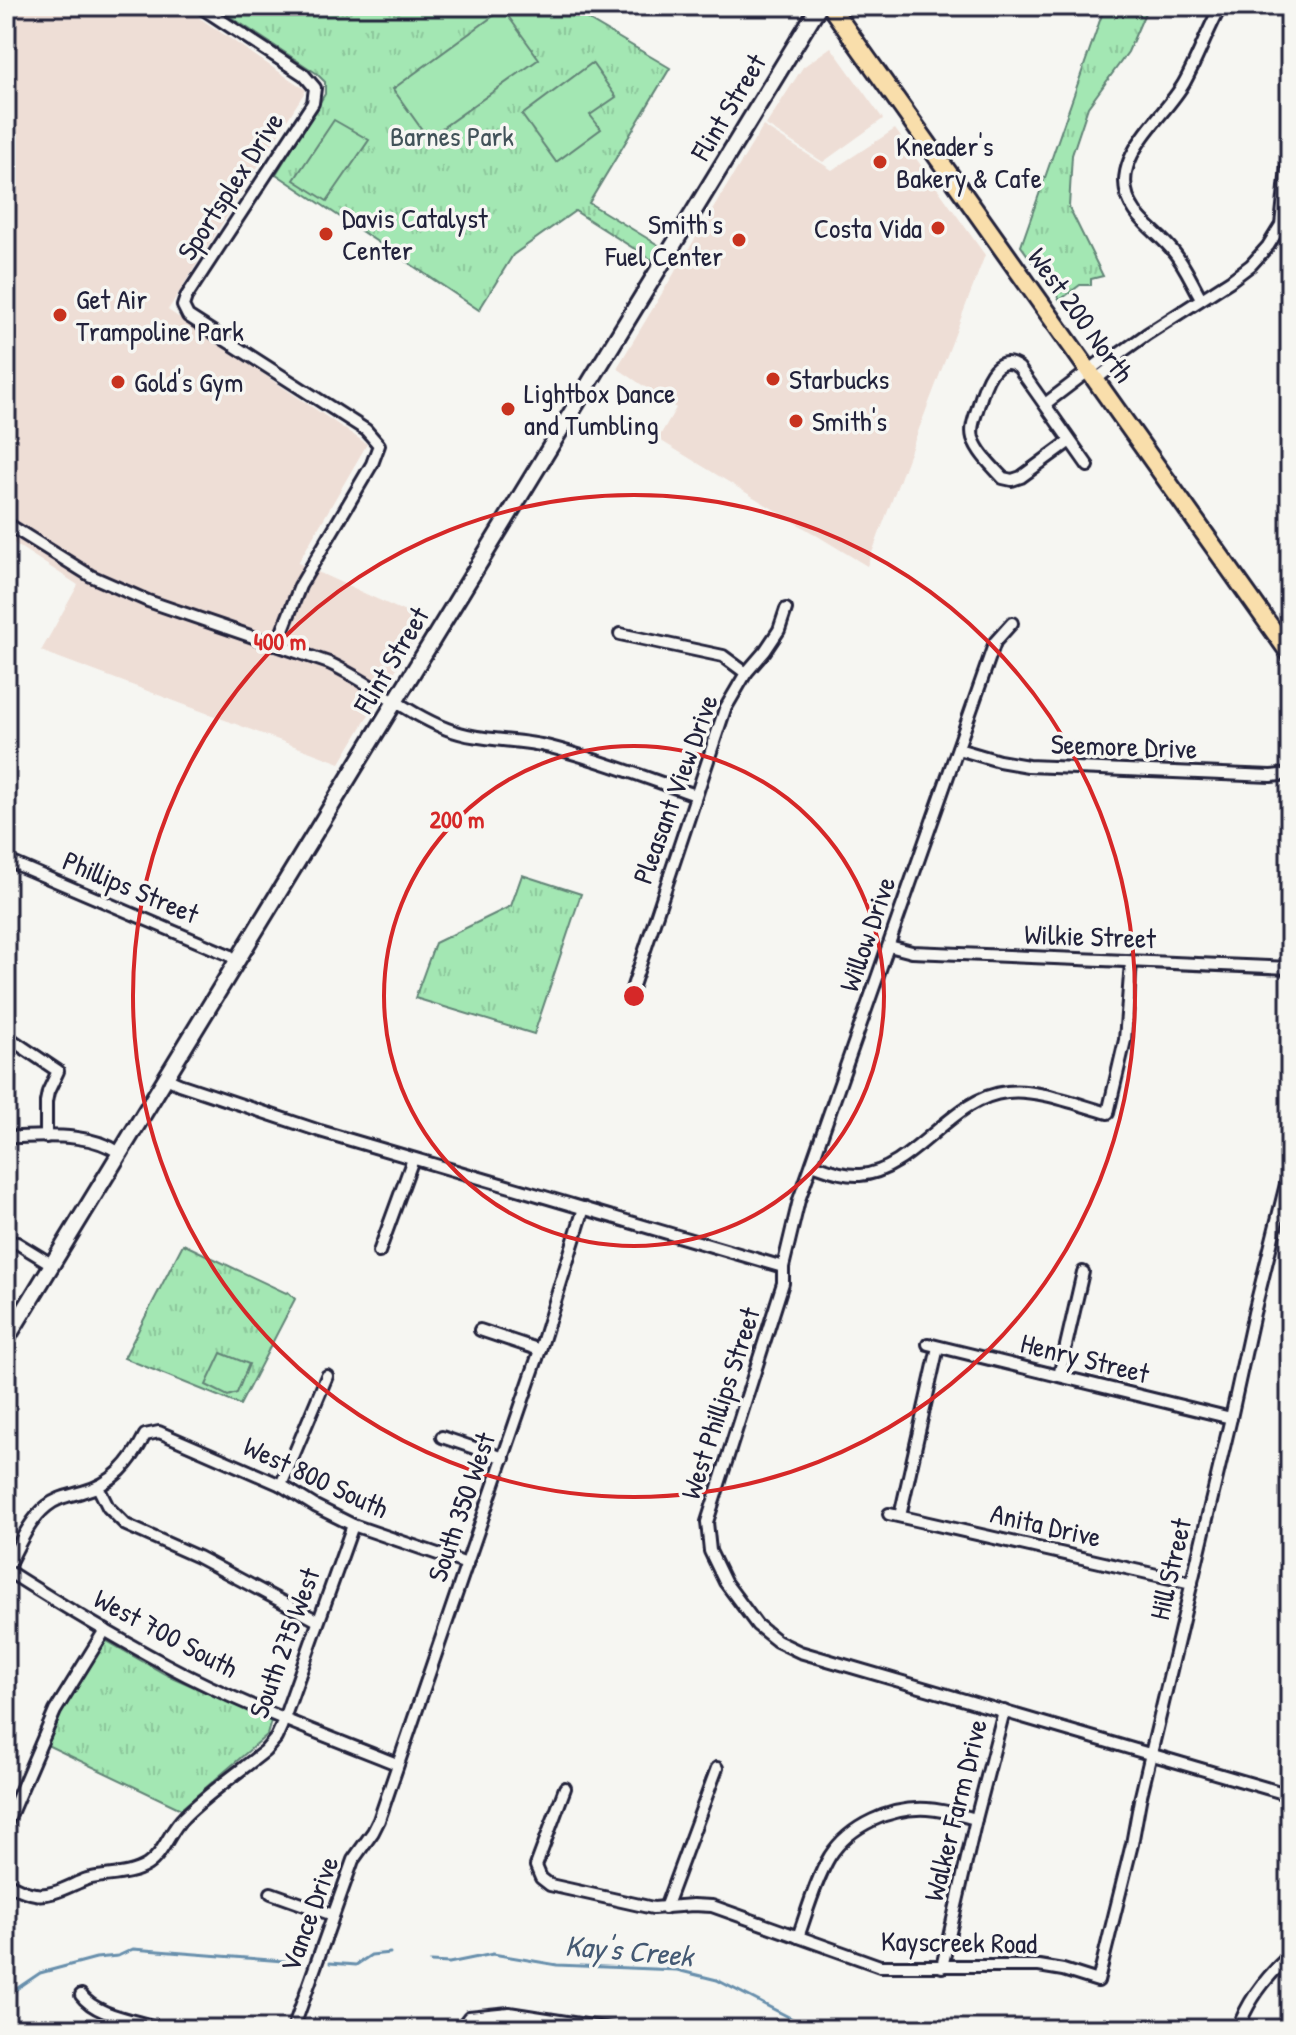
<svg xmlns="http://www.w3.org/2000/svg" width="1296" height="2035" viewBox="0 0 1296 2035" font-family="'Patrick Hand',sans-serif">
<defs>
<pattern id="park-tufts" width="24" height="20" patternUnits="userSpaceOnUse" patternTransform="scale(2)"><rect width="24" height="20" fill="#a3e7b3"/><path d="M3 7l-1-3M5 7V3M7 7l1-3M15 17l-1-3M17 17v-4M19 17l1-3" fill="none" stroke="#8cc69b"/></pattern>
</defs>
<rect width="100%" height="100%" fill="#f6f6f2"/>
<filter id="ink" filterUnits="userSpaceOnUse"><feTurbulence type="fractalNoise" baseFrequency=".0125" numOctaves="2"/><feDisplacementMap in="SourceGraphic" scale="16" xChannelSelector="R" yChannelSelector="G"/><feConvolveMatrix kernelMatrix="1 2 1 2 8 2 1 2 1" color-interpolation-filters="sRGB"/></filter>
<g filter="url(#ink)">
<g fill="#eeded6">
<path d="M 6,6 L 182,6 L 306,90 L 168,310 L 367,444 L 298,563 L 425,621 L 340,763 L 41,651 L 78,585 L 6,538 Z"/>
<path d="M 831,47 L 883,119 L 823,162 L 766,125 L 803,67 Z"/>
<path d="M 763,126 L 832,170 L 895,129 L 985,255 L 867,566 L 658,439 L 676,408 L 617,368 Z"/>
</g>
<g fill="url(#park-tufts)" stroke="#628477" stroke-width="2">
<path d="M 214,6 L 565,6 L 670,68 L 589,203 L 660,246 L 652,260 L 575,211 L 513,255 L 479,310 L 276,174 L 325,94 L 325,82 L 316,73 Z"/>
<path d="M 1105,6 L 1148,6 L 1128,52 L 1088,107 L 1072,155 L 1069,207 L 1103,276 L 1091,279 L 1091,285 L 1080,285 L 1060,300 L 1021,246 Z"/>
<path d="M 522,875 L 581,894 L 534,1034 L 415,998 L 435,943 L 511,906 Z"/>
<path d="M 183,1244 L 286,1293 L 288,1292 L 295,1299 L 240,1405 L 124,1358 Z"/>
<path d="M 105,1640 L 165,1674 L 271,1721 L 267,1735 L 181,1809 L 47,1745 L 62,1711 Z"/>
</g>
<g fill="#a3e7b3" stroke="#628477" stroke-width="2">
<path d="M 503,9 L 539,59 L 428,138 L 393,89 Z"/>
<path d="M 592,63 L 616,97 L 590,115 L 601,129 L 556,162 L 522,115 Z"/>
<path d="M 334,120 L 369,140 L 327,201 L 294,180 Z"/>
<path d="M 221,1353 L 249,1364 L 237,1393 L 228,1396 L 206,1385 Z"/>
</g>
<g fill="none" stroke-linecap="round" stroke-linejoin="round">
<g stroke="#678fac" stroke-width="3">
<path d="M 431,1962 L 449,1963 L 493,1954 L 557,1965 L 677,1970 L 717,1980 L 812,2029"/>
<path d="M 330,1963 L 356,1965 L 371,1955 L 390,1953"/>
<path d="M 6,1996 L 40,1973 L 96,1958 L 118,1956 L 133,1949 L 296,1962"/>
</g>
<g stroke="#22223b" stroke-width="16">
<g id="street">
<path d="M 199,6 L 304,75 L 315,88 L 313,103 L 186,297 L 183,306 L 188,316 L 366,430 L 379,445 L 372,464 L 300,586 L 277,645"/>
<path d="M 1201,298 C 1192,283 1185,265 1173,251 C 1162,237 1144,225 1135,211 C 1101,163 1163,120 1184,83 C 1198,58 1207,31 1221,6"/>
<path d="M 1095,380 L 1116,364 L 1119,354"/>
<path d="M 1045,404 L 1108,356 L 1119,354 L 1147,334 L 1230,281 L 1251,265 L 1268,246 L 1281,225 L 1290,140"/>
<path d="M 1070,441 L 1021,477 L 1012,480 L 1003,478 C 992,466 978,453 973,438 C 970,428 975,417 978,407 C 983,390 994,349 1019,368 L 1088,466"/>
<path d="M 6,523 L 91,576 L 148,601 L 329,663 C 370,682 405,712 447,729 C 480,742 516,738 550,747 C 598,759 649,779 696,795"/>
<path d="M 1012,623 L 995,642 L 799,1200 L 783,1267 L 783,1283 L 707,1522 L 710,1551 L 725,1582 L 757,1625 L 777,1641 L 800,1652 L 1290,1795"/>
<path d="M 620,634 L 723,656 L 746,673"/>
<path d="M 958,749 L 999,761 L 1028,766 L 1271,776 L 1290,774"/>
<path d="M 6,860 L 229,955 L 236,961"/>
<path d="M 889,946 L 912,952 L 1290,968"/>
<path d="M 630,995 L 725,709 L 746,673 L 765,651 L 779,630 L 786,609"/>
<path d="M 6,1036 L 58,1071 L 48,1092 L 46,1102 L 46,1137"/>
<path d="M 166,1078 L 179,1084 L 320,1131 L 783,1267"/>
<path d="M 6,1137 C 43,1137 88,1131 120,1153"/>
<path d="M 812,1164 C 827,1169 843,1176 860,1175 C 914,1171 951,1097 1007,1092 C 1036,1088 1079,1105 1108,1113 L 1125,1040 L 1131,962"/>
<path d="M 6,1242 L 17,1243 L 53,1265"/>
<path d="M 379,1252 L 413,1159"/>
<path d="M 480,1330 L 540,1350"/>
<path d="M 928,1344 L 1231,1418"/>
<path d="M 1059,1376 L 1083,1272"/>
<path d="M 442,1437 L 504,1458"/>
<path d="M 281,1485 L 327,1376"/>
<path d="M 98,1487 L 108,1507 L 126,1525 L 198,1557 L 318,1621"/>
<path d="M 889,1514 L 1192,1583"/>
<path d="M 900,1516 L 938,1347"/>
<path d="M 6,1569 C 18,1548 28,1521 47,1506 C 58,1497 69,1496 82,1492 C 113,1484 131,1463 145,1435 L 159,1432 L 281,1485 L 315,1506 L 353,1525 L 467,1564"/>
<path d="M 6,1570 C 58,1603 111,1635 165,1664 C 239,1704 319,1733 397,1764"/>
<path d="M 565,1788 L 536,1866 L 541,1878 L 550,1885 L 653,1908 L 693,1905 L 712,1906 L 880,1966 L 1039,1966 L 1063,1970 L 1098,1981 L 1132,1844 L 1140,1800 L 1231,1418 L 1254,1313 L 1290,1168"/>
<path d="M 6,1825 L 55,1711 L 105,1630"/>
<path d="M 6,1883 C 15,1887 25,1893 35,1894 C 53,1897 70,1885 87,1879 C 106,1874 130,1876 147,1865 C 164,1854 169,1831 184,1817 C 208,1793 239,1772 265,1751 L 276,1738 L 281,1727 L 353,1525"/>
<path d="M 271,1893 L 333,1915"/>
<path d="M 665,1908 L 717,1768"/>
<path d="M 798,1937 C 807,1912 816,1879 830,1856 C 850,1825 891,1807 927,1809 C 944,1810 960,1815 976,1819"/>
<path d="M 942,1967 L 976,1819 L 1004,1711"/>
<path d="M 81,1995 C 96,2016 137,2020 161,2029"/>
<path d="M 293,2029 L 353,1860 L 373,1832 L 379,1820 L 540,1350 L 584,1208"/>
<path d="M 460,2029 L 469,2017 L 509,2013 L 611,2029"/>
<path d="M 1238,2029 C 1248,1999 1267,1976 1290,1955"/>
</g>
</g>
<g stroke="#22223b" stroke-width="20">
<path id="secondary" d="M 6,1340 L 819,6"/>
</g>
<g stroke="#22223b" stroke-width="22">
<path id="primary" d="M 830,6 L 1290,654"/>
</g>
<use href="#street" stroke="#f6f6f2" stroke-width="10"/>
<use href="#secondary" stroke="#f6f6f2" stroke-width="14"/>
<use href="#primary" stroke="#f9deab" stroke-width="16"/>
</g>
</g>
<g fill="none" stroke="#d62828" stroke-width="4">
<circle cx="634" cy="996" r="250"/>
<circle cx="634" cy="996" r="501"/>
</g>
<g fill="#c8321e" stroke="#f6f6f2" stroke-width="3">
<circle cx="880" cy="162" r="8"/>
<circle cx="938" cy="228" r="8"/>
<circle cx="326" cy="234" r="8"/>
<circle cx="739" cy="240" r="8"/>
<circle cx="60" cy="315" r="8"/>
<circle cx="773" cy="379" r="8"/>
<circle cx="118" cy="382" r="8"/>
<circle cx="508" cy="409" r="8"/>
<circle cx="796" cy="421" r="8"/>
</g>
<g text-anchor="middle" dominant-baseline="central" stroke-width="7" stroke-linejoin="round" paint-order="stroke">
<g font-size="28" fill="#22223b" stroke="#f6f6f2">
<text transform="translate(728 107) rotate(-59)">Flint Street</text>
<text transform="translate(230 186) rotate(-57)">Sportsplex Drive</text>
<text transform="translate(1081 315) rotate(54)">West 200 North</text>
<text transform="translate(391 660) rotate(-59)">Flint Street</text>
<text transform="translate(1124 746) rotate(2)">Seemore Drive</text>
<text transform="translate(675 789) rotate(-70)">Pleasant View Drive</text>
<text transform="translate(131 887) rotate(23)">Phillips Street</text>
<text transform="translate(867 934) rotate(-71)">Willow Drive</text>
<text transform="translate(1090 936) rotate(2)">Wilkie Street</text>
<text transform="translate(1085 1358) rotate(14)">Henry Street</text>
<text transform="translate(720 1403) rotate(-72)">West Phillips Street</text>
<text transform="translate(316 1477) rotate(25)">West 800 South</text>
<text transform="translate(461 1507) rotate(-71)">South 350 West</text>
<text transform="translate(1046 1525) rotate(13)">Anita Drive</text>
<text transform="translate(1170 1569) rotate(-77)">Hill Street</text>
<text transform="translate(166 1633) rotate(28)">West 700 South</text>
<text transform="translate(284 1643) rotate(-70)">South 275 West</text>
<text transform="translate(955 1810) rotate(-76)">Walker Farm Drive</text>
<text transform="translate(309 1914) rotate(-70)">Vance Drive</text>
<text transform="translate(959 1942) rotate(1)">Kayscreek Road</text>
</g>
<g font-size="28" fill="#425359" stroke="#f6f6f2">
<text x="452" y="136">Barnes Park</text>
</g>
<g font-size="28" fill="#22223b" stroke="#f6f6f2" text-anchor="start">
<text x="896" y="146">Kneader's<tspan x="896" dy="32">Bakery &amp; Cafe</tspan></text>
<text x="342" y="218">Davis Catalyst<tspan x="342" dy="32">Center</tspan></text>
<text x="723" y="224" text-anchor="end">Smith's<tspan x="723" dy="32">Fuel Center</tspan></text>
<text x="922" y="228" text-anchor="end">Costa Vida</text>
<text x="76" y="299">Get Air<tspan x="76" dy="32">Trampoline Park</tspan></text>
<text x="789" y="379">Starbucks</text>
<text x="134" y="382">Gold's Gym</text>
<text x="524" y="393">Lightbox Dance<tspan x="524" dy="32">and Tumbling</tspan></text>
<text x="812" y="421">Smith's</text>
</g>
<g font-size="30" font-style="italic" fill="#445973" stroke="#f6f6f2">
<text transform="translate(629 1950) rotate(5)">Kay's Creek</text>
</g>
</g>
<circle cx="634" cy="996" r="12" fill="#d62828" stroke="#f6f6f2" stroke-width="4"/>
<g font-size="24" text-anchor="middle" font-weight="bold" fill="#d62828" stroke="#f6f6f2" stroke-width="7" stroke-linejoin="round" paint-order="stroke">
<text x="280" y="650">400 m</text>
<text x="457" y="828">200 m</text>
</g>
<rect width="1296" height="2035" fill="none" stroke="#f6f6f2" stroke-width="32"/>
<rect x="16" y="16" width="1264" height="2003" fill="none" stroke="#22223b" stroke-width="3" filter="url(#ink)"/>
</svg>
